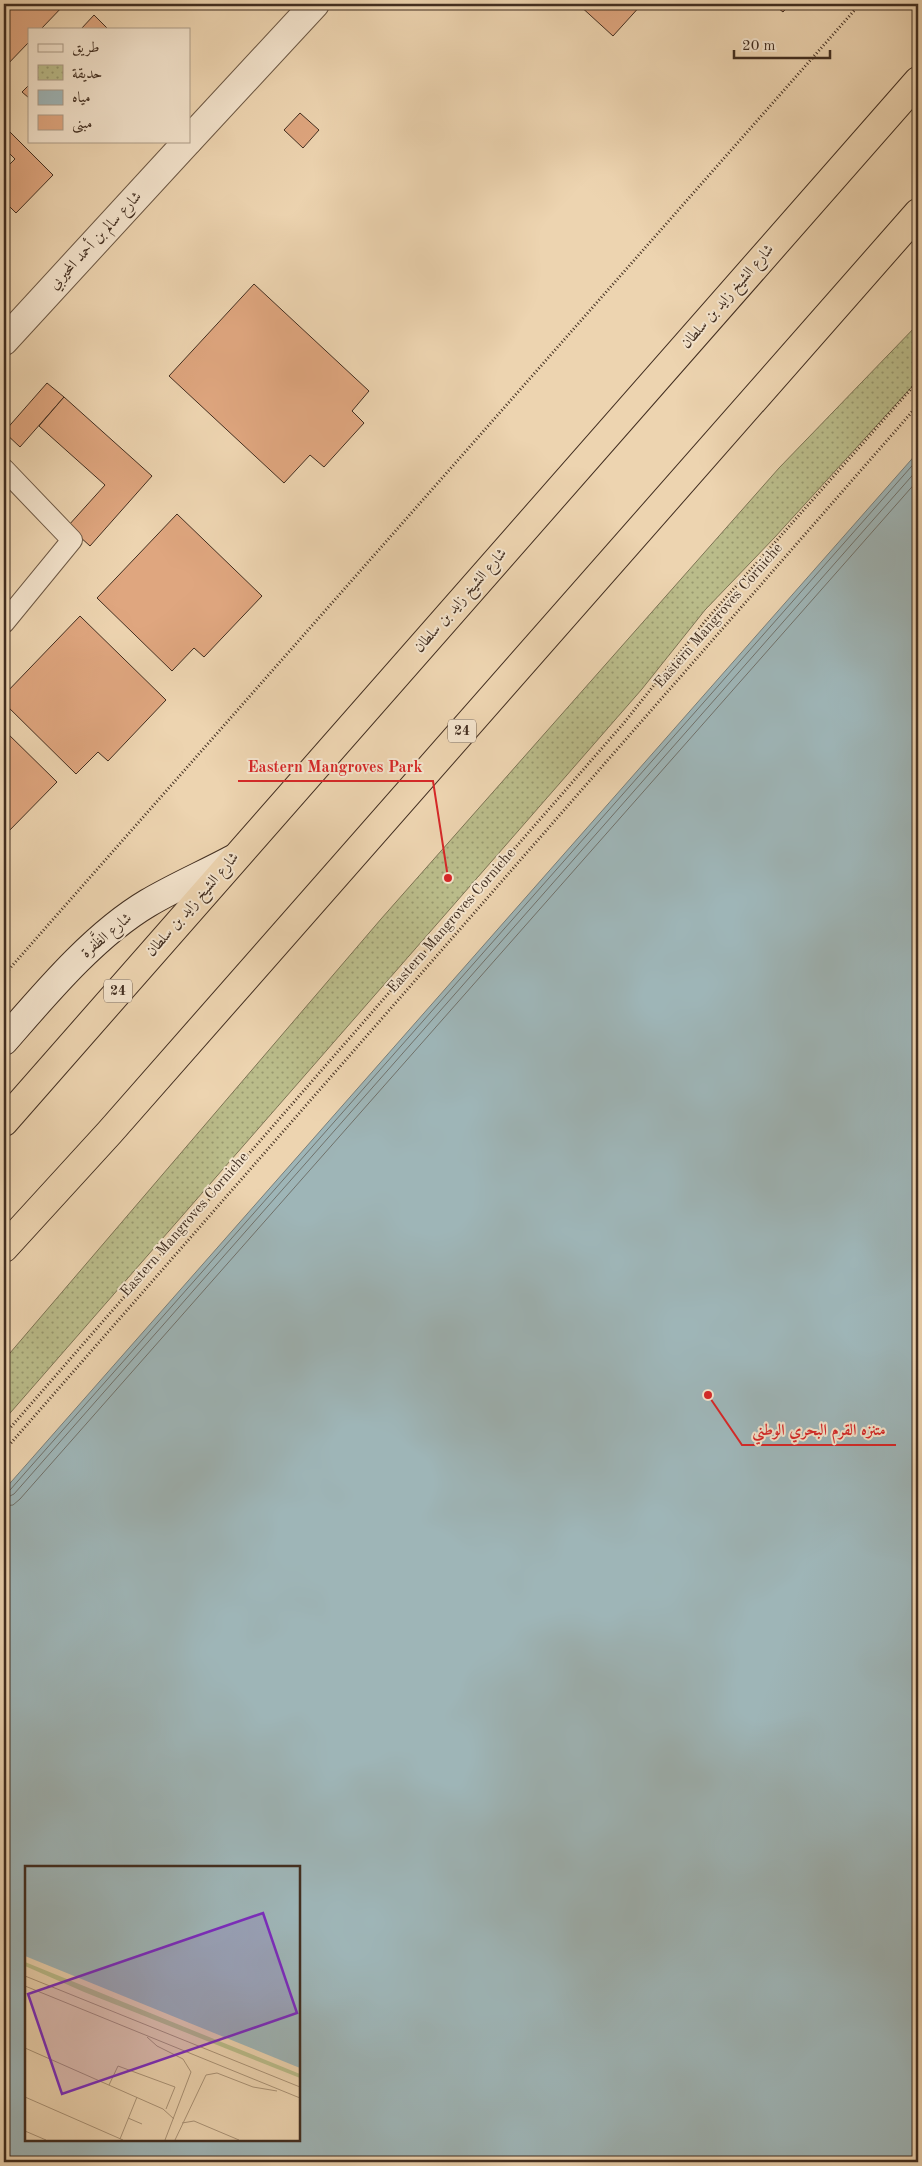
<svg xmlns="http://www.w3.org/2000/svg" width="922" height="2166" viewBox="0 0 922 2166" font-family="'Old Standard TT',Amiri,serif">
<defs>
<pattern id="park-dots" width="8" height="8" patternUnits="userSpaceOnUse" patternTransform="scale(1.25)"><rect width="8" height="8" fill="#babc8a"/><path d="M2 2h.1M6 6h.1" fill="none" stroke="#999970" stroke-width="1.8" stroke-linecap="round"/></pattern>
</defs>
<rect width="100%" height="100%" fill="#edd4b0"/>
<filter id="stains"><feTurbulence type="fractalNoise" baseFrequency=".004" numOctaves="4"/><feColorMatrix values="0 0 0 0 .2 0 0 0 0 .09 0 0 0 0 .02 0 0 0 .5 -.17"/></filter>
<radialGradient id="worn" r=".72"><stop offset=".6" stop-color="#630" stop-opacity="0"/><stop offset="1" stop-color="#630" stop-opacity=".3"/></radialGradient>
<path fill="url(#park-dots)" stroke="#7e7555" d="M 918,324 L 918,380 L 775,537 L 705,610 L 642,689 L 4,1420 L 4,1360 L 381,919 L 779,468 Z"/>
<path fill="#9eb5b7" stroke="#797f7b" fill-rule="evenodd" d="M 918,452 L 918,2162 L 4,2162 L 4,1490 ZM 26,1867 L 299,1867 L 299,2140 L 26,2140 Z"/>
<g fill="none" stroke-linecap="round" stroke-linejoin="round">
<g stroke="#70726c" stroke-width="1">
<path d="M 4,1492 L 10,1490 L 918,459"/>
<path d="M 4,1499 L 14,1494 L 918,469"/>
<path d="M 4,1506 L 13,1505 L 20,1499 L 918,480"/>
</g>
</g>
<g fill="#dfa67f" stroke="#422e20">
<path d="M 4,4 L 65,4 L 41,29 L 29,29 L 29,42 L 4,68 Z"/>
<path d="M 578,4 L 642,4 L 613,36 Z"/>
<path d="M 773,4 L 790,4 L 783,12 Z"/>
<path d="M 94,15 L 108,29 L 81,29 Z"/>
<path d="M 29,85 L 29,98 L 22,92 Z"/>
<path d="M 300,113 L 319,130 L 303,148 L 284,130 Z"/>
<path d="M 10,132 L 53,175 L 16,213 L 4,201 L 4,170 L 15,159 L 4,148 L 4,138 Z"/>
<path d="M 254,284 L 369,391 L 352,411 L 364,423 L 324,467 L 310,455 L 284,483 L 169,376 Z"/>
<path d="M 47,383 L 64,397 L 20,447 L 4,432 Z"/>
<path d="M 64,397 L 152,476 L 90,546 L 68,526 L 105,485 L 39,426 Z"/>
<path d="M 177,514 L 262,596 L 204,657 L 194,648 L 172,671 L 97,598 Z"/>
<path d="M 80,616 L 166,700 L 108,761 L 98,752 L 76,774 L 4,703 L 4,695 Z"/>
<path d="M 4,730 L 57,782 L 4,836 Z"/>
</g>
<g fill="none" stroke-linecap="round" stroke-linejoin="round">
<g stroke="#6d5844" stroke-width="22">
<path id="lane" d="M 4,469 L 72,540 L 4,623"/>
</g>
<g stroke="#6d5844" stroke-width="30">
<g id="street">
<path d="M 189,140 L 315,4"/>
<path d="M 4,341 L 188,141"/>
</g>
</g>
<g stroke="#422e20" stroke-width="30">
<path id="secondary" d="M 4,1041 C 45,994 94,935 148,903 C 175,887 205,874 233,859"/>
</g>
<g stroke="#422e20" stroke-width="30">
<g id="highway">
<path d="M 4,1122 L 918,81"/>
<path d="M 4,1248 L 110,1132 L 918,213"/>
</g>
</g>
<g stroke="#422e20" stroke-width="3" stroke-dasharray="1 2.5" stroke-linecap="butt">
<path d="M 4,975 L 860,4"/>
<path d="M 4,1435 L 623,724 L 707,619 L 918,381"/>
<path d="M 4,1451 L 918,405"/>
</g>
<use href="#lane" stroke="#f3e3cc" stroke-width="20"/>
<use href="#street" stroke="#f3e3cc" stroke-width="28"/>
<use href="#secondary" stroke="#f3e3cc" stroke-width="28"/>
<use href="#highway" stroke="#edd4b0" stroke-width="28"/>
</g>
<g text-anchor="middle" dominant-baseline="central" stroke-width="4" stroke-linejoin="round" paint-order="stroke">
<g fill="#f3e3cc" stroke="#776454" stroke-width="1">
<rect x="448" y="719.5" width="28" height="23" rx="4"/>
<rect x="104" y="979.5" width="28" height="23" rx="4"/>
</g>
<g font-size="14" font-weight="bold" fill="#422e20">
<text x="462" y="731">24</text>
<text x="118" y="991">24</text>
</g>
<g font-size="15" fill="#422e20" stroke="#f3e3cc">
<text transform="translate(96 241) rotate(-47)">شارع سالم بن أحمد المحيربي</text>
<text transform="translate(728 297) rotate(-49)">شارع الشيخ زايد بن سلطان</text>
<text transform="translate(461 601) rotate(-49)">شارع الشيخ زايد بن سلطان</text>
<text transform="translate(719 616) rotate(-49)">Eastern Mangroves Corniche</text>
<text transform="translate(193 905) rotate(-49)">شارع الشيخ زايد بن سلطان</text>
<text transform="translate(452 921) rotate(-49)">Eastern Mangroves Corniche</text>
<text transform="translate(107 936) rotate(-40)">شارع الظَّفرة</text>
<text transform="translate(185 1225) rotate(-49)">Eastern Mangroves Corniche</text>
</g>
</g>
<g transform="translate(25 1866)">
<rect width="275" height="275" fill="#edd4b0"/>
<path d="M 0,96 L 275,208 L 275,212 L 59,126 L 0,100 Z" fill="#babc8a"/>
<path d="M 0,1 L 275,1 L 275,202 L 0,90 Z" fill="#9eb5b7"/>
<path fill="none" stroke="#a99276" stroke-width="1" d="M 0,110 L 275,221M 0,120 L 275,232M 122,171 L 132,180 L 158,193 L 166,206 L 140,274M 0,182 L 138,243 L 149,253M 84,219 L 93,200 L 150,221 L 141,243M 0,231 L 98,274M 103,252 L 117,258M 157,257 L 169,255 L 214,274M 0,265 L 21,274M 95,273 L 112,231M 150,274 L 181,209 L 192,207 L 228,221 L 252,225"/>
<path fill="#7b2cbf" fill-opacity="0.15" stroke="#7b2cbf" stroke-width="2.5" d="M 238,47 L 272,147 L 37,228 L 3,128 Z"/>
<rect width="275" height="275" fill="none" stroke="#422e20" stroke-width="2.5"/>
</g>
<path fill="none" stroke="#d62828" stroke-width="2" d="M448 878L433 781H238M708 1395L742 1445H896"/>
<g fill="#d62828" stroke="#f3e3cc" stroke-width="2">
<circle cx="448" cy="878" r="5"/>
<circle cx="708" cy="1395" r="5"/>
</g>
<g font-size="16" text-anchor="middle" font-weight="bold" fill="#d62828" stroke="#f3e3cc" stroke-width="4" stroke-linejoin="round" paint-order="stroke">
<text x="335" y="772">Eastern Mangroves Park</text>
<text x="819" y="1435">متنزه القرم البحري الوطني</text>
</g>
<rect width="922" height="2166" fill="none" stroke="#edd4b0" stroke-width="20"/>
<rect x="5" y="5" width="912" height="2156" fill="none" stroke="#422e20" stroke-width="2.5"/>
<rect x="10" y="10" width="902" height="2146" fill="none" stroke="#422e20"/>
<rect x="28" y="28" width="162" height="115" fill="#f3e3cc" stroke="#ac9b87"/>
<rect x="38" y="44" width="25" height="8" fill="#f3e3cc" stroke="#ac9b87"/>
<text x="72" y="52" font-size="15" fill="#422e20">طريق</text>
<rect x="38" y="65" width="25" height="15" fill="url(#park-dots)" stroke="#ac9b87"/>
<text x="72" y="78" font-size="15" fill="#422e20">حديقة</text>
<rect x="38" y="90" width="25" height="15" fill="#9eb5b7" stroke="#ac9b87"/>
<text x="72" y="102" font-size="15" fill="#422e20">مياه</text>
<rect x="38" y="115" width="25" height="15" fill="#dfa67f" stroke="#ac9b87"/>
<text x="72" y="128" font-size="15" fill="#422e20">مبنى</text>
<path d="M734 50v8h96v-8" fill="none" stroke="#422e20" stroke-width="2.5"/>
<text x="742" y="50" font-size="15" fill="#422e20" stroke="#f3e3cc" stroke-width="4" paint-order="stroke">20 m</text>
<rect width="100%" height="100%" filter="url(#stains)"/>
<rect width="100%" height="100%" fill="url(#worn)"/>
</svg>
